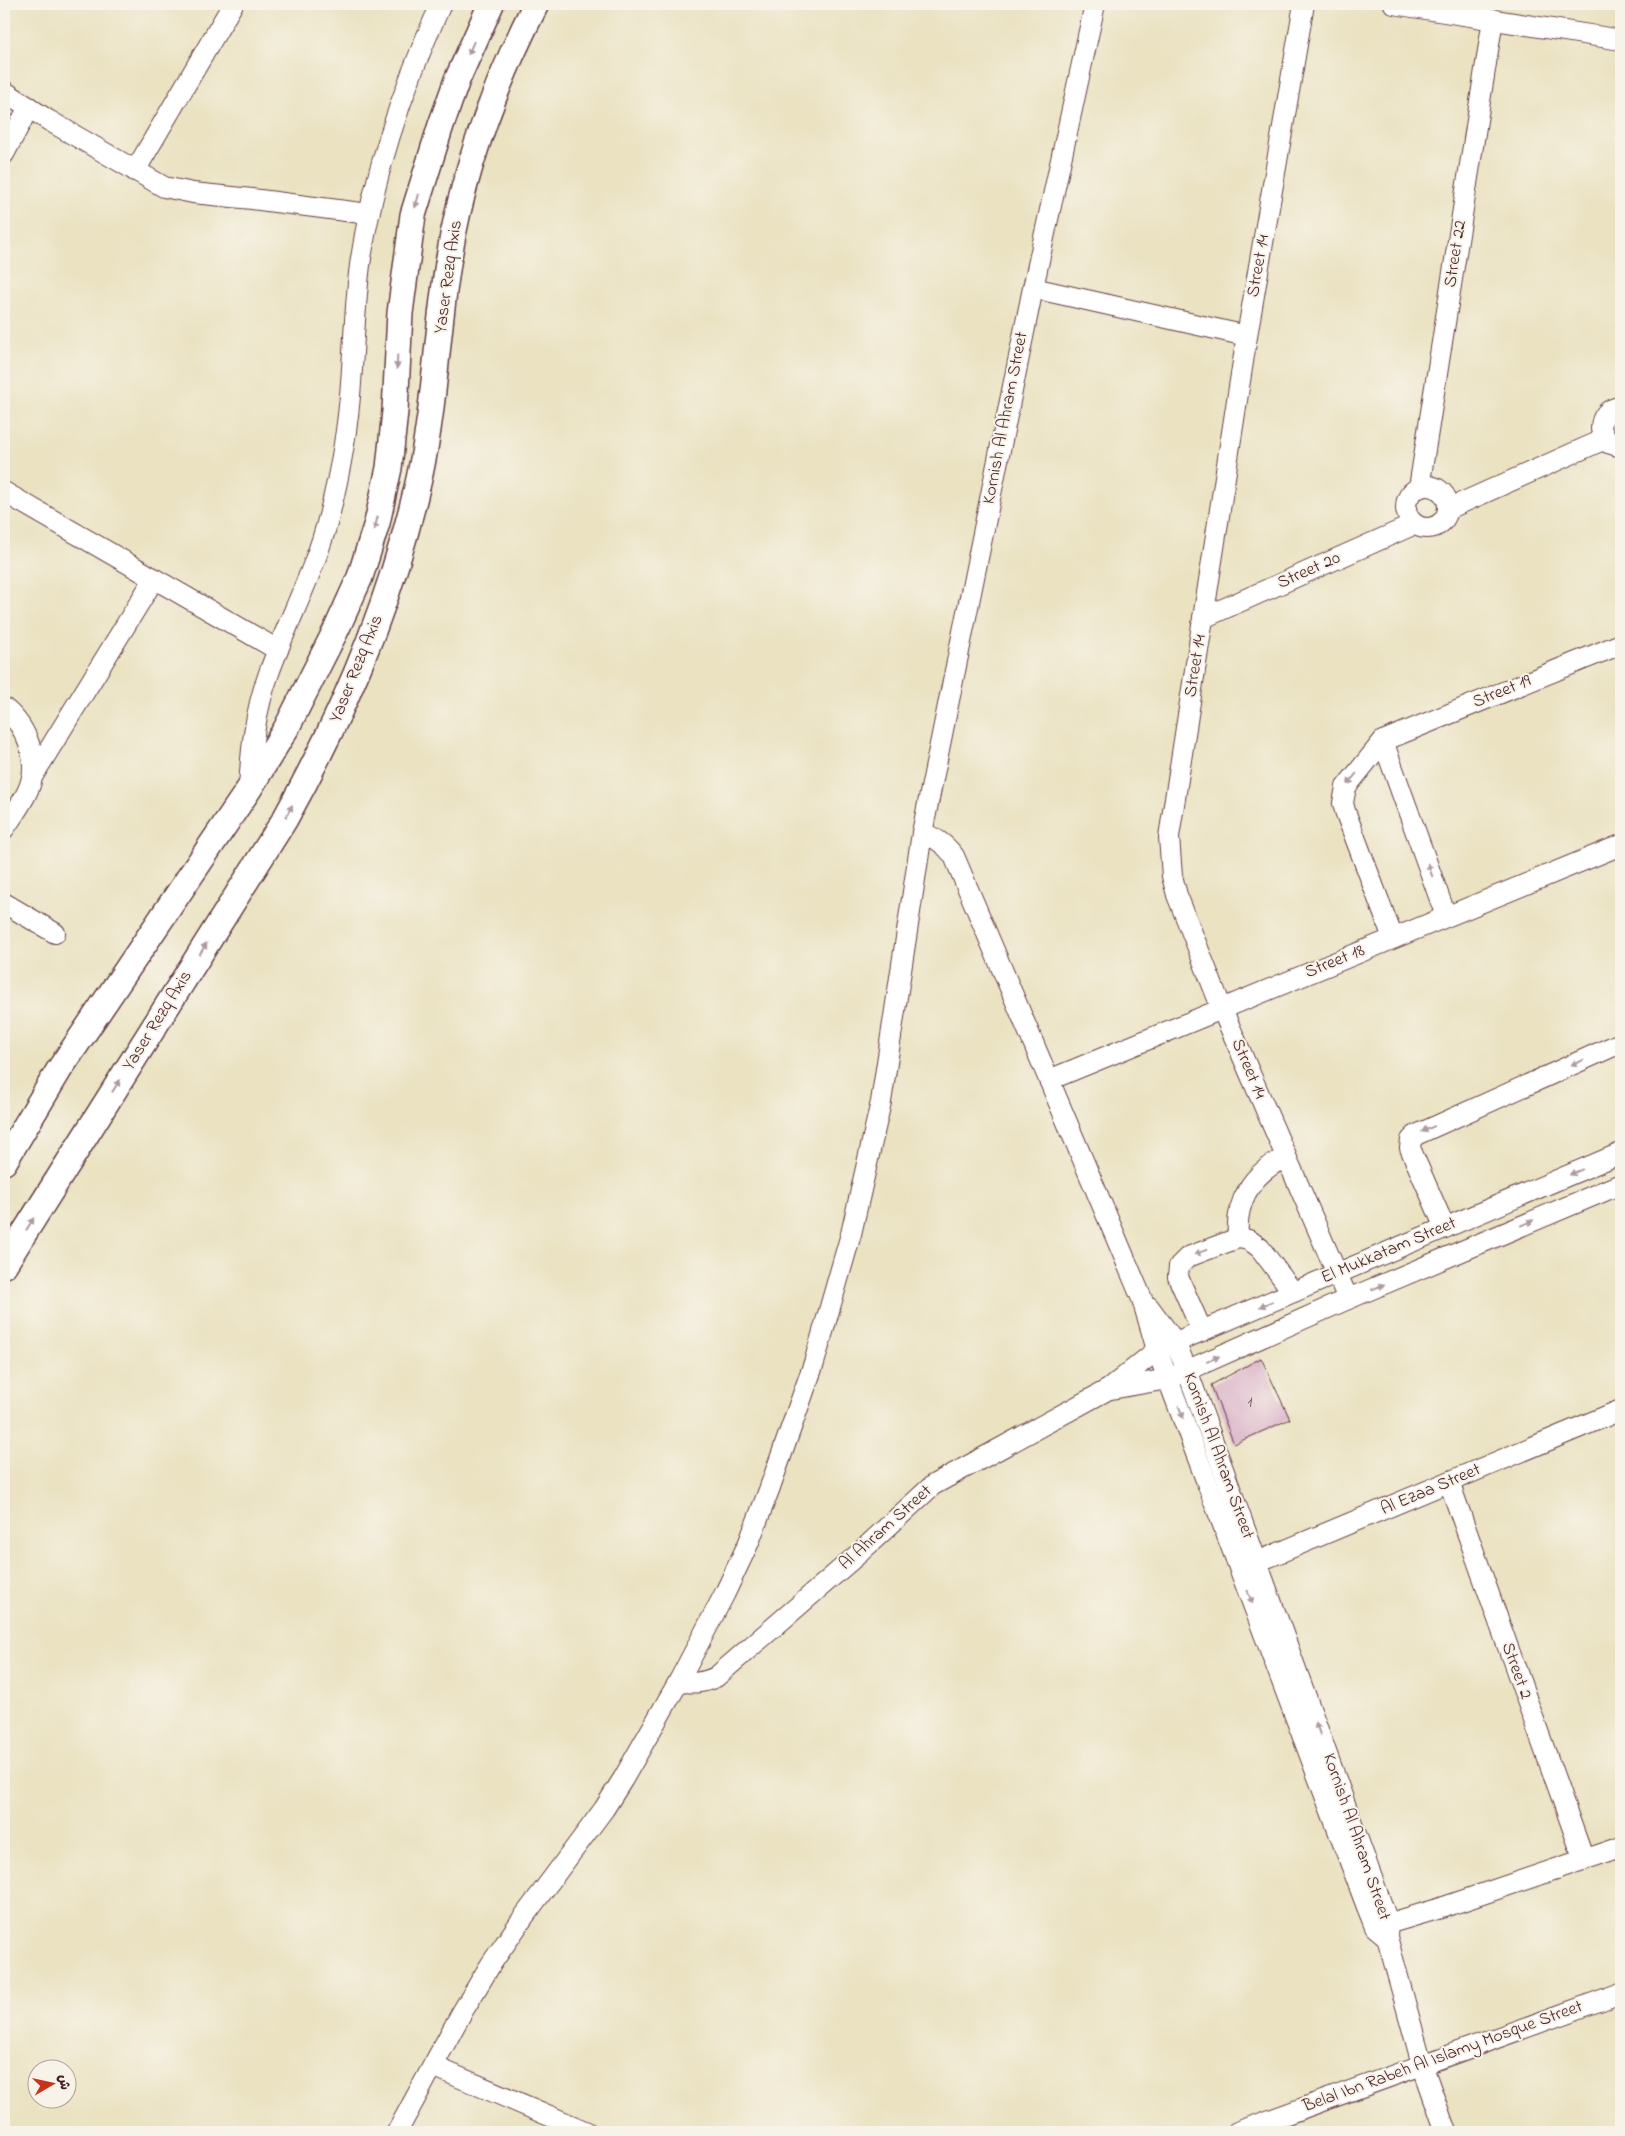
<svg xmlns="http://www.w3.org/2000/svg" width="1625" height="2136" viewBox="0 0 1625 2136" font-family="'Indie Flower','Playpen Sans Arabic',sans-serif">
<rect width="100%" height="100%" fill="#f7f3e8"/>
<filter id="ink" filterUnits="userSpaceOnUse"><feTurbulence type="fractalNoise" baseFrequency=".02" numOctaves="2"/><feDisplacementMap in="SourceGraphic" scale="10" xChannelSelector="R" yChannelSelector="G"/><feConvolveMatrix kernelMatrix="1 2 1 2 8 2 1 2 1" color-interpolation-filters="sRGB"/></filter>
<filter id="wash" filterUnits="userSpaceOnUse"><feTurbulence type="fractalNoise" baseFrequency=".0096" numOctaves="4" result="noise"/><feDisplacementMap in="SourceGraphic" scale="20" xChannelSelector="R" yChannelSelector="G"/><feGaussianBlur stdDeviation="1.12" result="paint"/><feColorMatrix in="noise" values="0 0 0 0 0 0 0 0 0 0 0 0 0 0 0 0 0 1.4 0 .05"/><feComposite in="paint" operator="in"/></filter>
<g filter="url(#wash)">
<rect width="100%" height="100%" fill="#eae2c1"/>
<g id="blocks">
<path fill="#d6a9c4" d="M 1261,1358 L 1290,1419 L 1234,1444 L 1211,1385 Z"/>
</g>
</g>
<g filter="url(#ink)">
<use href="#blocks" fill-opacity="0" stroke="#623c42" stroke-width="1"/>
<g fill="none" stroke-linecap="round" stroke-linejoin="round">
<g stroke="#623c42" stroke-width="22">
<g id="minor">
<path d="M 1304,4 L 1247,336 L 1169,837 L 1172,876 L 1177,895 L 1222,1009 L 1348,1299"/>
<path d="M 1394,4 L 1621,40"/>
<path d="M 4,91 L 48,120 L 164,187 L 193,193 L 252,199 L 369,214"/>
<path d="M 4,154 L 29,107"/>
<path d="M 135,171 L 233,4"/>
<path d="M 1033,288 L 1247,336"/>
<path d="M 1621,407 C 1608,408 1601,416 1601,429 L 1608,443 L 1621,447"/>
<circle cx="1427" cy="507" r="21"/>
<path d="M 1419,488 L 1493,19"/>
<path d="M 4,492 L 278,650"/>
<path d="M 1448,509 L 1605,439"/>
<path d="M 1203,618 L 1415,524"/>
<path d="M 4,708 C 27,727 41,761 28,790 C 22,804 12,817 4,829"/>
<path d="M 1383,741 L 1446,916"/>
<path d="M 34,774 L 154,579"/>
<path d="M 249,789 C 251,749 255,711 269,673 C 288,620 315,571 329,516 C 340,473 348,428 351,383 C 354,343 355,304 360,265 C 373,174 403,87 441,4"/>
<path d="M 922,833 C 936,838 945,844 954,856 L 1142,1299 L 1157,1350 L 1367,1907 L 1375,1927 L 1387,1937"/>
<path d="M 4,903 L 55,933"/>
<path d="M 1393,938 L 1345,811 L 1343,803 L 1346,787 L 1383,741 L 1621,644"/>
<path d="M 1049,1080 L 1621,845"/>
<path d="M 1445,1228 L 1410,1148 L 1411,1140 L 1416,1135 L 1616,1045 L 1621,1046"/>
<path d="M 1238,1238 C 1235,1201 1252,1173 1286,1157"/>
<path d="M 1149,1307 L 1175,1342 L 1187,1370 L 1388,1922 L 1387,1937 L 1422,2064 L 1446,2132"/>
<path d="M 1202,1331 L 1178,1277 L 1179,1266 L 1188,1257 L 1238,1238 L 1249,1240 L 1260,1248 L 1293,1292"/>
<path d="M 1111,1389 L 1168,1379 L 1348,1299 L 1621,1184"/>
<path d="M 1449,1482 L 1584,1860"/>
<path d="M 1245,1567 L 1621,1410"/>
<path d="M 679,1681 C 693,1684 703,1683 716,1677 L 856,1556 L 933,1485 L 1109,1389 L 1157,1350 L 1621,1153"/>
<path d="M 1377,1927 L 1441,1908 L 1621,1847"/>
<path d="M 433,2066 L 587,2132"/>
<path d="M 397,2132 L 461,2014 L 491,1964 L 525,1915 L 604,1809 L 623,1779 L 679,1681 L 725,1593 L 749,1542 L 769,1490 L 814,1363 L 851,1234 L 881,1102 L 922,833 L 1033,288 L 1095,4"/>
<path d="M 1237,2132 L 1621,1993"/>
</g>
</g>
<g stroke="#623c42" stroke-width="28">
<g id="major">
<path d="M 4,1162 L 59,1070 L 249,789 L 287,727 L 337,628 L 360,577 L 377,523 L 389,468 L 395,411 L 400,313 L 413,215 L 441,125 L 457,80 L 491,4"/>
<path d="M 4,1265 L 285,819 C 345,711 392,599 419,479 C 434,412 436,345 446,277 C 459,181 492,90 536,4"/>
</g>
</g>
<use href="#minor" stroke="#fff" stroke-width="20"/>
<use href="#major" stroke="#fff" stroke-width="25"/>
</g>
<defs><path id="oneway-solid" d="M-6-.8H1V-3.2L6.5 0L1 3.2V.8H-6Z" transform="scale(1.25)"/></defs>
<g fill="#ae9aa0">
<use href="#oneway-solid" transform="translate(471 48) rotate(113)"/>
<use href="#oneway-solid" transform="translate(417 201) rotate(106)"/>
<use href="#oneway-solid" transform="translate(397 362) rotate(93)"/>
<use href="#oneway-solid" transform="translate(376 523) rotate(105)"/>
<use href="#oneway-solid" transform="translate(1352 779) rotate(129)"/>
<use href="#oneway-solid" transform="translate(289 811) rotate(-61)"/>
<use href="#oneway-solid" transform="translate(1430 870) rotate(-110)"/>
<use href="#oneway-solid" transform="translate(203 949) rotate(-58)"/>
<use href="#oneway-solid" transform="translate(1577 1063) rotate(156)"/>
<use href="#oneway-solid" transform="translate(116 1086) rotate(-58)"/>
<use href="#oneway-solid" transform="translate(1428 1129) rotate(156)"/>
<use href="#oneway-solid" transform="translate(1576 1172) rotate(157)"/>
<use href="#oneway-solid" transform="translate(1527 1223) rotate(-23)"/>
<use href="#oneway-solid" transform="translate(30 1224) rotate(-58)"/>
<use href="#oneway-solid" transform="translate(1201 1252) rotate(160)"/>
<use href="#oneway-solid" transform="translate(1378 1287) rotate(-23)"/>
<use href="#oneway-solid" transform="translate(1266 1304) rotate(157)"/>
<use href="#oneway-solid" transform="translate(1213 1359) rotate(-24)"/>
<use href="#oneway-solid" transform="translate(1181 1412) rotate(69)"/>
<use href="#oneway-solid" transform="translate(1250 1597) rotate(69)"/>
<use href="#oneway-solid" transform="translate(1318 1729) rotate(-110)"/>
</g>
</g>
<g text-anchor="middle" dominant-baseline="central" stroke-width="4" stroke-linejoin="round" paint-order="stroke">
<g font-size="15" fill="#6d4251">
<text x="1250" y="1402">1</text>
</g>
<g font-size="18" fill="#4a1f2b" stroke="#f7f3e8">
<text transform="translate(1456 254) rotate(-81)">Street 22</text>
<text transform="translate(1259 266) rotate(-80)">Street 14</text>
<text transform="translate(449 277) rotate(-82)">Yaser Rezq Axis</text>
<text transform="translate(1006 418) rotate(-79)">Kornish Al Ahram Street</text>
<text transform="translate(1309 571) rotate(-24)">Street 20</text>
<text transform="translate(1196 666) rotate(-81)">Street 14</text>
<text transform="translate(357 669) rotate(-68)">Yaser Rezq Axis</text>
<text transform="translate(1502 692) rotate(-22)">Street 19</text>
<text transform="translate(1335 962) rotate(-22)">Street 18</text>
<text transform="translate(158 1021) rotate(-58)">Yaser Rezq Axis</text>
<text transform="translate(1248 1069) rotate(67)">Street 14</text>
<text transform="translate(1389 1251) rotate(-23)">El Mukkatam Street</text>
<text transform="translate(1218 1456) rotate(70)">Kornish Al Ahram Street</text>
<text transform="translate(1431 1490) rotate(-23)">Al Ezaa Street</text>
<text transform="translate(886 1528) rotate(-42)">Al Ahram Street</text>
<text transform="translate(1516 1671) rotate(70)">Street 2</text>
<text transform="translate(1356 1837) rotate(71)">Kornish Al Ahram Street</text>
<text transform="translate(1443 2057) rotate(-20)">Belal Ibn Rabeh Al Islamy Mosque Street</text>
</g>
</g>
<rect width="1625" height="2136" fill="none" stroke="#f7f3e8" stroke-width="20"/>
<g transform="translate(52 2084) rotate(81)"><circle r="24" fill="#f7f3e8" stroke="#b29e9c"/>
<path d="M0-4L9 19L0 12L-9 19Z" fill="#c8321e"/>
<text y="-8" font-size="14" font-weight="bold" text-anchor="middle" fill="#4a1f2b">ش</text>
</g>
</svg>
